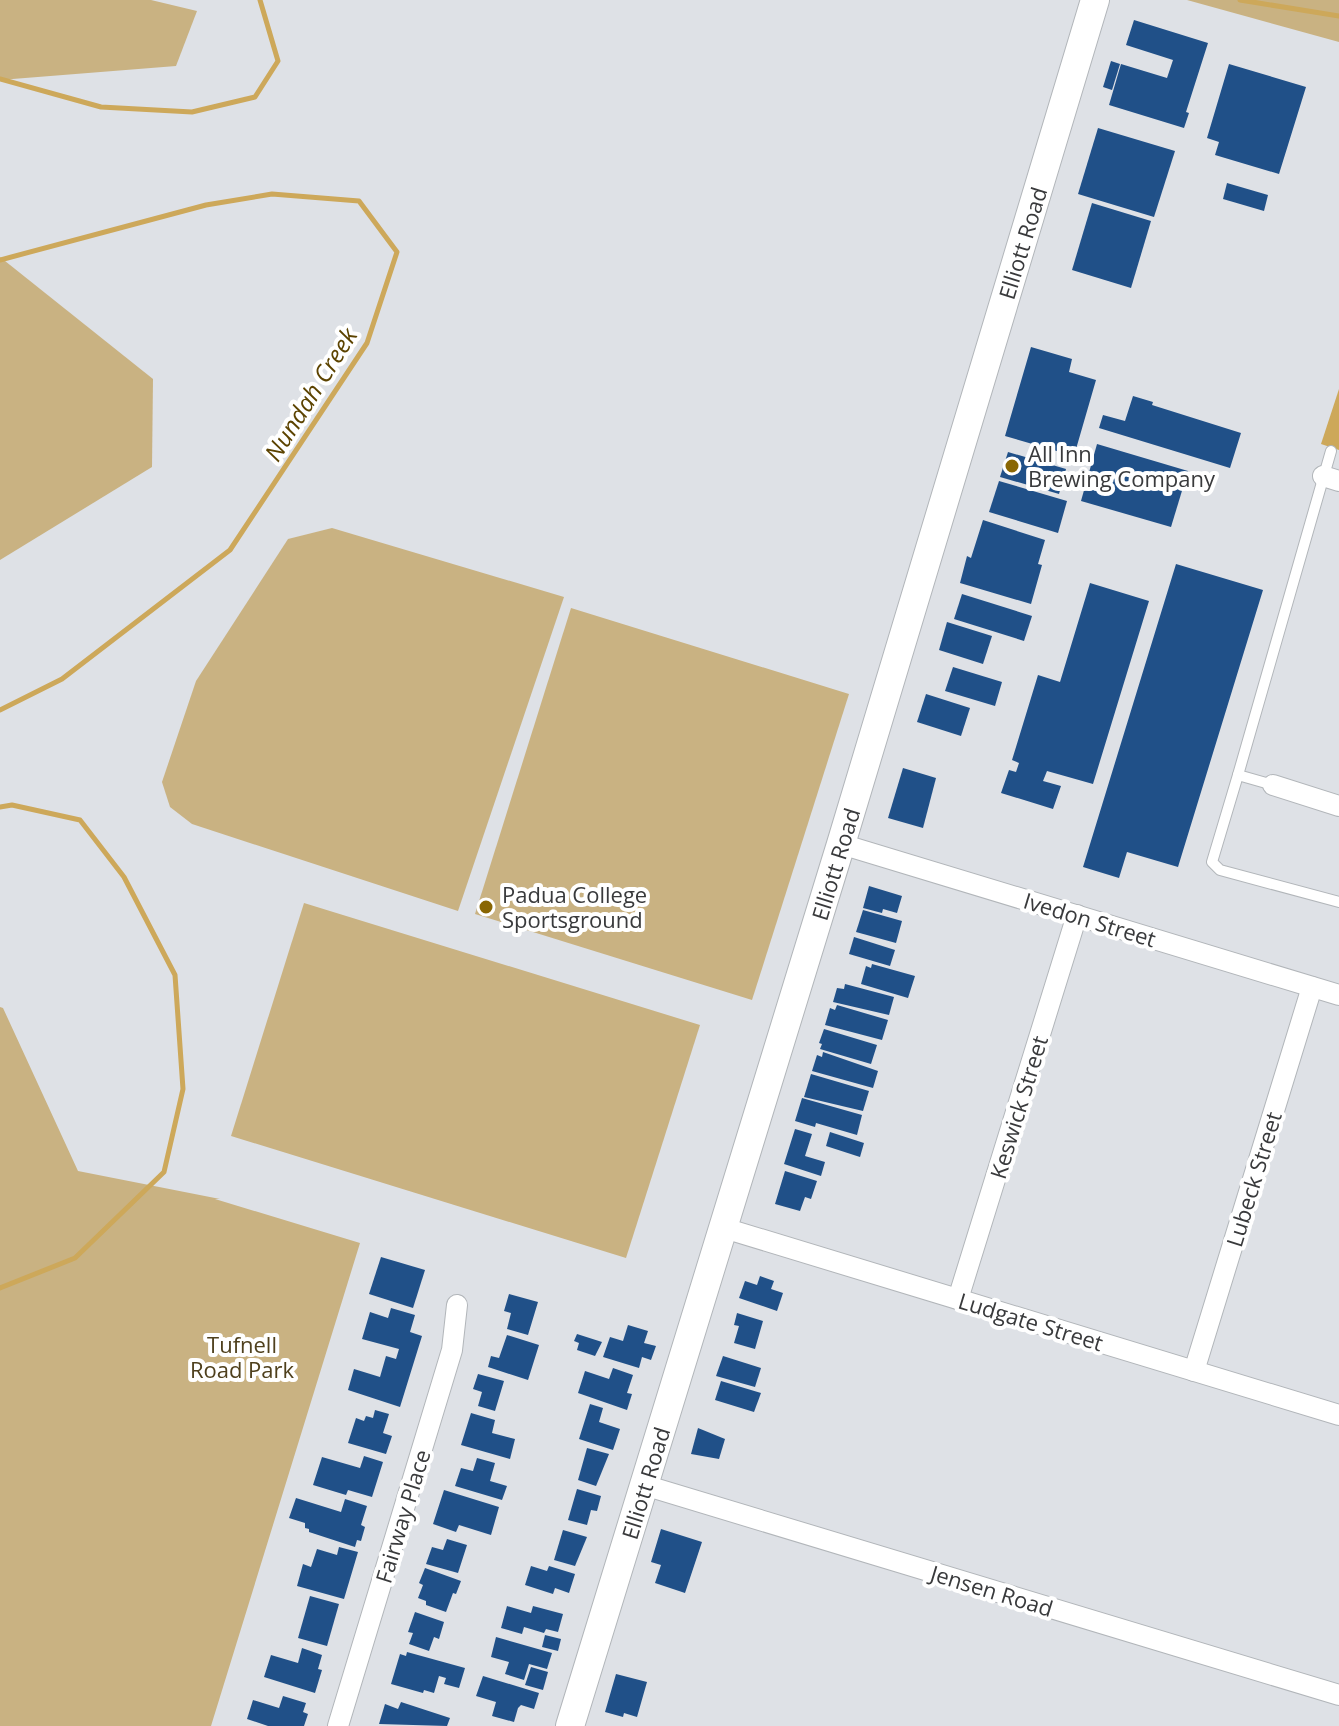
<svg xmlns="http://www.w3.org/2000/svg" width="1339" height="1726" viewBox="0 0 1339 1726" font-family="'Open Sans',sans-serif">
<rect width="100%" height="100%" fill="#dee1e6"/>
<g fill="#c9b282">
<path d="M 0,0 L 151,0 L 197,11 L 176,66 L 0,80 Z"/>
<path d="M 1187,0 L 1339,0 L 1339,42 Z"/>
<path d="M 0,257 L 153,379 L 152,467 L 0,560 Z"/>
<path d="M 332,528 L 564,597 L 458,911 L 192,824 L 170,807 L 162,782 L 196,681 L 288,539 Z"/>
<path d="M 571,608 L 849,694 L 752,1000 L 475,914 Z"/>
<path d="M 304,903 L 700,1025 L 626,1258 L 231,1136 Z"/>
<path d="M 0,1007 L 3,1008 L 78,1171 L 220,1199 L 215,1199 L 360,1243 L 211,1726 L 0,1726 Z"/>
</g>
<path fill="#cda85a" d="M 1339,389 L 1339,450 L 1321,444 Z"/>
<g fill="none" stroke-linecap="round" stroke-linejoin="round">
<g stroke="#cda85a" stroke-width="5">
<path d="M 1240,0 L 1339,16"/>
<path d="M 0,79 L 101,107 L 192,112 L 255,97 L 278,61 L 260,0"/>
<path d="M 0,260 L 206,205 L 272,194 L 359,201 L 397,252 L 367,343 L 230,550 L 62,679 L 0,710"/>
<path d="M 0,807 L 12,805 L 80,820 L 124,877 L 175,975 L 183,1089 L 164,1172 L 75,1258 L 0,1288"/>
</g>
</g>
<g fill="#205088">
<path d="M 1134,20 L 1208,43 L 1186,112 L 1189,113 L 1184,128 L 1109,105 L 1121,64 L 1167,78 L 1173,60 L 1126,45 Z"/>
<path d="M 1111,61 L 1120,64 L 1112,90 L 1103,87 Z"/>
<path d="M 1229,64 L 1306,87 L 1279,174 L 1215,155 L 1219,142 L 1207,138 Z"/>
<path d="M 1098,128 L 1175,151 L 1154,217 L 1078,194 Z"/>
<path d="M 1227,183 L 1268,195 L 1264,211 L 1223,199 Z"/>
<path d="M 1092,203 L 1151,221 L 1131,288 L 1072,270 Z"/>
<path d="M 1031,347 L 1072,359 L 1069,372 L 1096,380 L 1074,456 L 1005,436 Z"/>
<path d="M 1133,396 L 1153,402 L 1152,405 L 1241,433 L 1230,468 L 1099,428 L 1103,415 L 1125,421 Z"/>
<path d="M 1097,444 L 1188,471 L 1171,527 L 1081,501 Z"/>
<path d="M 1008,452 L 1066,469 L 1059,494 L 1000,477 Z"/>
<path d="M 999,481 L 1067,501 L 1058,533 L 989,512 Z"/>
<path d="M 983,520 L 1045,540 L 1038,564 L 1042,565 L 1031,604 L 960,583 L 967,556 L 971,558 Z"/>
<path d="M 1176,564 L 1263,590 L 1178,867 L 1127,852 L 1119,878 L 1083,867 Z"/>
<path d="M 1090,583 L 1149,601 L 1093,784 L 1047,771 L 1043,781 L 1061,786 L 1053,809 L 1001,793 L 1009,770 L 1016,772 L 1019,763 L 1012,760 L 1038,675 L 1060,682 Z"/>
<path d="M 962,594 L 1032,616 L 1024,641 L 954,619 Z"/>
<path d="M 947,622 L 992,636 L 983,664 L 939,650 Z"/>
<path d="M 953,667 L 1002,682 L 995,706 L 945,691 Z"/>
<path d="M 926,694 L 970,708 L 961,736 L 917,722 Z"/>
<path d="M 903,768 L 936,778 L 923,828 L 888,818 Z"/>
<path d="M 869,886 L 902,896 L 897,913 L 883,909 L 882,913 L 863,908 Z"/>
<path d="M 863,910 L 902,921 L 896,943 L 856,932 Z"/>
<path d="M 854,937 L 895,950 L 890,966 L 849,954 Z"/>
<path d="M 872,964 L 915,976 L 908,998 L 861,984 L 866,966 L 871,968 Z"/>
<path d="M 845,984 L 894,997 L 889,1015 L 833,1002 L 837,988 L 844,989 Z"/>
<path d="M 837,1005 L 888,1020 L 882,1040 L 825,1025 L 830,1008 L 835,1010 Z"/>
<path d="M 824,1029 L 877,1045 L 871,1064 L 820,1049 L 822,1044 L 819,1043 Z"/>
<path d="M 823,1052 L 878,1071 L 873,1088 L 812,1071 L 817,1055 L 822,1057 Z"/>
<path d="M 811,1074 L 869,1091 L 863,1111 L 804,1097 Z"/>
<path d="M 802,1098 L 862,1115 L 857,1135 L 816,1123 L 815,1127 L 795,1121 Z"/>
<path d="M 795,1129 L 812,1134 L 805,1156 L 825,1162 L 821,1176 L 784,1164 Z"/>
<path d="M 830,1132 L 864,1143 L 860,1157 L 826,1146 Z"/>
<path d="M 785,1171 L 817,1181 L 811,1199 L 805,1197 L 800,1211 L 775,1204 Z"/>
<path d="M 381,1257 L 425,1270 L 413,1308 L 369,1294 Z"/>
<path d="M 760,1276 L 774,1281 L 771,1289 L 783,1293 L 777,1311 L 739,1298 L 745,1281 L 757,1285 Z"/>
<path d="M 509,1294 L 538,1302 L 528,1335 L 507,1329 L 511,1313 L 504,1311 Z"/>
<path d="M 391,1308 L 415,1315 L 410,1332 L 422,1336 L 400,1407 L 348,1390 L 354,1369 L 380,1377 L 386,1356 L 396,1359 L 399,1349 L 362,1339 L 370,1312 L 388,1318 Z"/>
<path d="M 737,1313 L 763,1321 L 755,1349 L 734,1343 L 739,1326 L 734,1325 Z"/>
<path d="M 628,1325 L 648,1331 L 644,1343 L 656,1346 L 651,1360 L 642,1357 L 639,1368 L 603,1357 L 610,1337 L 623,1341 Z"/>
<path d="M 577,1334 L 602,1342 L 595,1356 L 577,1350 L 579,1343 L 574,1341 Z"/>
<path d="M 507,1335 L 539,1345 L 528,1380 L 488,1367 L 491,1356 L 499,1358 Z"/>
<path d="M 723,1356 L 761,1368 L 755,1387 L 716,1376 Z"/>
<path d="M 613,1368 L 633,1375 L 627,1393 L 632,1394 L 627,1410 L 578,1393 L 585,1371 L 609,1379 Z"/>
<path d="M 478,1374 L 504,1381 L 495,1411 L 478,1406 L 482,1392 L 473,1389 Z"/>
<path d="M 721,1381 L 761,1393 L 754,1412 L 715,1400 Z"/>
<path d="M 590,1404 L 603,1408 L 599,1422 L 620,1429 L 613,1450 L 579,1439 Z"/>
<path d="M 375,1410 L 389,1414 L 383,1433 L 392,1436 L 386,1454 L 348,1443 L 356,1418 L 364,1421 L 366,1416 L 373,1418 Z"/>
<path d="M 471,1413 L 495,1420 L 492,1433 L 515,1439 L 510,1459 L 461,1445 Z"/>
<path d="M 698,1428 L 725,1439 L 719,1459 L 691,1454 Z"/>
<path d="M 587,1448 L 609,1454 L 596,1486 L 578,1480 Z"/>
<path d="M 364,1456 L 383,1462 L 372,1497 L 348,1490 L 346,1495 L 313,1485 L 322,1457 L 360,1468 Z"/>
<path d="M 477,1458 L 495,1463 L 490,1481 L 507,1486 L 502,1500 L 455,1486 L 461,1468 L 473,1471 Z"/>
<path d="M 577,1489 L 601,1496 L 597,1511 L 591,1510 L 587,1525 L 568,1520 Z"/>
<path d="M 444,1490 L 499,1507 L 491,1535 L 459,1525 L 456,1532 L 433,1524 Z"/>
<path d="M 296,1498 L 341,1512 L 345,1499 L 367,1506 L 361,1525 L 365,1527 L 361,1541 L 357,1540 L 355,1547 L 309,1532 L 309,1529 L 305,1528 L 305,1523 L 289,1518 Z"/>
<path d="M 661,1529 L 702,1542 L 685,1593 L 655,1583 L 661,1565 L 651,1562 Z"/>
<path d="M 563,1530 L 587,1537 L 575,1566 L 554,1560 Z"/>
<path d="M 447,1539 L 467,1545 L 458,1573 L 426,1564 L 432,1547 L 443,1550 Z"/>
<path d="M 339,1547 L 358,1552 L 344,1599 L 297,1586 L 303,1564 L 311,1567 L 317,1549 L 337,1555 Z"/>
<path d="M 531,1566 L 547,1571 L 549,1566 L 575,1574 L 569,1593 L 555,1588 L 553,1594 L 525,1585 Z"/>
<path d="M 425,1568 L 461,1581 L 456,1594 L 453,1593 L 446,1612 L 426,1605 L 426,1601 L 418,1598 L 423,1585 L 419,1583 Z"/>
<path d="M 310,1596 L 339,1604 L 327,1646 L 298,1638 Z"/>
<path d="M 507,1606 L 531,1613 L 533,1606 L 563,1614 L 558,1632 L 546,1629 L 544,1633 L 524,1627 L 522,1634 L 501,1628 Z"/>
<path d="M 415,1612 L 444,1622 L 439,1639 L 434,1637 L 429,1651 L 409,1644 L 413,1633 L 408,1632 Z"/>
<path d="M 545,1635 L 561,1639 L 558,1651 L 542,1647 Z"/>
<path d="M 496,1637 L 552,1653 L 547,1669 L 529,1664 L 524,1680 L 505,1674 L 509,1662 L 491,1657 Z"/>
<path d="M 302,1648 L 322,1655 L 318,1669 L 322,1670 L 315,1693 L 264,1677 L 271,1655 L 298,1663 Z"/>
<path d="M 407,1652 L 465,1668 L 459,1688 L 444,1684 L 446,1678 L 439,1676 L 434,1693 L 424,1690 L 423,1693 L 391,1684 L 400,1654 L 406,1656 Z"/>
<path d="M 531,1667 L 548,1672 L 543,1690 L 525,1685 Z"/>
<path d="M 616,1674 L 647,1682 L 637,1717 L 624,1713 L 623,1717 L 605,1712 Z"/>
<path d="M 483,1676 L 539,1693 L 534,1709 L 521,1705 L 518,1708 L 514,1722 L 492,1716 L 496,1702 L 476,1696 Z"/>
<path d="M 283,1696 L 306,1703 L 303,1712 L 308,1714 L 304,1726 L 268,1726 L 247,1719 L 253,1700 L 279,1708 Z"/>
<path d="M 401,1702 L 450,1718 L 447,1726 L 379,1724 L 385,1704 L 398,1709 Z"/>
</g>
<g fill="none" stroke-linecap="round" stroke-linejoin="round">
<g stroke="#b2b6ba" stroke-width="12">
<g id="lane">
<path d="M 1238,775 L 1212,862 L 1220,870 L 1339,902"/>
<path d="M 1273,785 L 1238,775 L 1331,451"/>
</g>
</g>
<g stroke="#b2b6ba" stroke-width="22">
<g id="street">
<path d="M 1323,476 L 1339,481"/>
<path d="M 1273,785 L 1339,806"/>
<path d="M 841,844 L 1339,995"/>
<path d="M 724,1228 L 1339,1415"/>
<path d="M 958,1299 L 1077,915"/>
<path d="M 1194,1371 L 1312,987"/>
<path d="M 644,1485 L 1339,1695"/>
<path d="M 338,1726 L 452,1350 L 457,1305"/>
</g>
</g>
<g stroke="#b2b6ba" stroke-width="30">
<path id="secondary" d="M 570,1726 L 841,844 L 1095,0"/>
</g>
<use href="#lane" stroke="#fff" stroke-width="10"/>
<use href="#street" stroke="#fff" stroke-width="20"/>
<use href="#secondary" stroke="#fff" stroke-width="28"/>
</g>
<g fill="#896603" stroke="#fff" stroke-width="3">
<circle cx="1012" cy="466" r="8"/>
<circle cx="486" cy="907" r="8"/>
</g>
<g text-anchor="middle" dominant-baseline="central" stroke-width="8" stroke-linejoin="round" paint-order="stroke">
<g font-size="22" fill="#393a3c" stroke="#fff">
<text transform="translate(1022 243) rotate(-73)">Elliott Road</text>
<text transform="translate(835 864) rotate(-73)">Elliott Road</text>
<text transform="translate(1090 919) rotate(17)">Ivedon Street</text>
<text transform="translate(1018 1107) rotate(-73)">Keswick Street</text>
<text transform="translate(1253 1179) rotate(-73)">Lubeck Street</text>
<text transform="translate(1031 1321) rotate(17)">Ludgate Street</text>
<text transform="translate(645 1483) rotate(-73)">Elliott Road</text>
<text transform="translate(402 1516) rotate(-73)">Fairway Place</text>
<text transform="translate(992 1590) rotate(17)">Jensen Road</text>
</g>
<g font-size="22" fill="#393a3c" stroke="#fff" text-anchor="start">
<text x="1028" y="453">All Inn<tspan x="1028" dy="25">Brewing Company</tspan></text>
<text x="502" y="894">Padua College<tspan x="502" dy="25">Sportsground</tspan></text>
</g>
<g font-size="22" fill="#4f401d" stroke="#fff">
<text x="242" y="1344">Tufnell<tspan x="242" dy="25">Road Park</tspan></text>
</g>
<g font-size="24" font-style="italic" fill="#5c4300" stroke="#fff">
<text transform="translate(310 394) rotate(-58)">Nundah Creek</text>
</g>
</g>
</svg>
